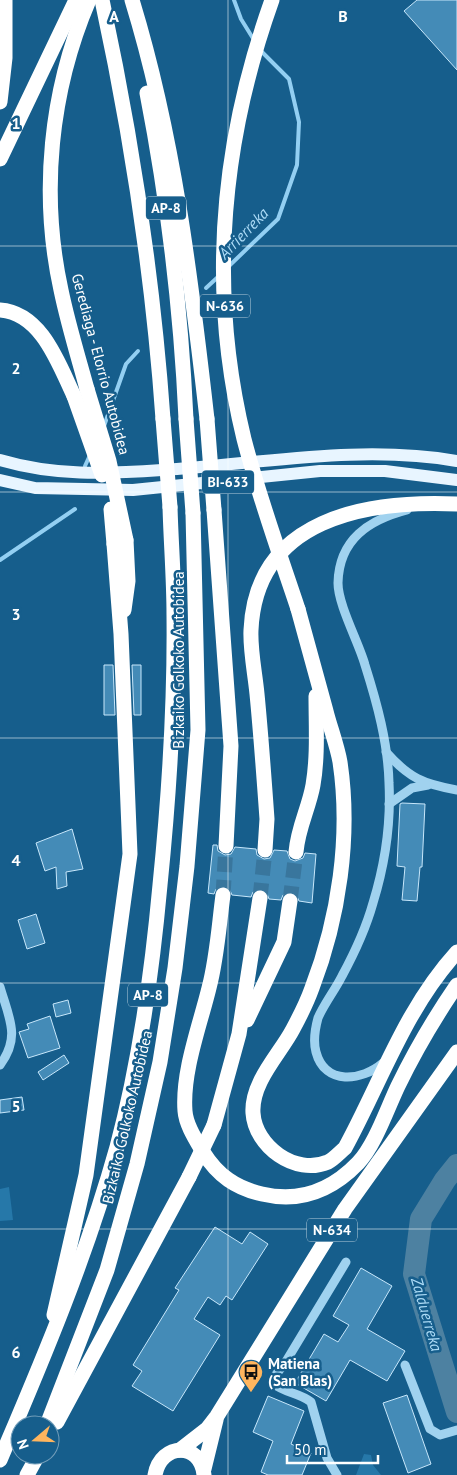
<svg xmlns="http://www.w3.org/2000/svg" width="457" height="1475" viewBox="0 0 457 1475" font-family="'PT Sans',sans-serif">
<rect width="100%" height="100%" fill="#165e8c"/>
<g fill="#2678a9">
<path d="M 9,1187 L 13,1220 L 0,1221 L 0,1189 Z"/>
<path d="M 364,1454 L 371,1455 L 373,1465 L 381,1475 L 356,1475 Z"/>
</g>
<g fill="none" stroke-linecap="round" stroke-linejoin="round">
<g stroke="#93cff2" stroke-width="4">
<path d="M 234,0 L 241,19 L 254,40"/>
<path d="M 229,266 L 278,219 L 297,165 L 299,122 L 289,79 L 260,50"/>
<path d="M 206,288 L 219,276"/>
<path d="M 104,426 L 126,364 L 138,351"/>
<path d="M 85,466 L 90,455"/>
<path d="M 0,560 L 75,509"/>
</g>
<path stroke="#4d81a1" stroke-width="22" d="M 457,1165 L 445,1180 L 421,1219 L 414,1274 L 457,1412"/>
</g>
<g fill="#448bb7" stroke="#c7e7fb">
<path d="M 417,0 L 457,0 L 457,70 L 404,11 Z"/>
<path d="M 104,665 L 113,665 L 115,715 L 104,715 Z"/>
<path d="M 132,665 L 141,665 L 141,715 L 134,715 Z"/>
<path d="M 402,803 L 425,804 L 422,867 L 420,867 L 417,901 L 402,900 L 405,867 L 397,866 L 400,804 Z"/>
<path d="M 72,829 L 83,869 L 66,872 L 67,886 L 57,889 L 56,867 L 45,871 L 36,843 Z"/>
<path d="M 213,845 L 217,845 L 218,851 L 225,855 L 231,854 L 235,847 L 256,849 L 257,855 L 264,859 L 270,858 L 274,850 L 287,851 L 290,859 L 295,861 L 303,858 L 305,853 L 316,854 L 312,903 L 299,901 L 296,894 L 291,892 L 283,895 L 281,900 L 269,899 L 266,891 L 261,889 L 253,892 L 251,897 L 232,895 L 229,888 L 224,886 L 216,889 L 214,894 L 208,893 Z"/>
<path d="M 36,914 L 45,943 L 27,949 L 18,920 Z"/>
<path d="M 68,1000 L 71,1013 L 56,1017 L 53,1004 Z"/>
<path d="M 50,1016 L 60,1048 L 28,1058 L 19,1032 L 29,1029 L 27,1024 Z"/>
<path d="M 64,1055 L 69,1063 L 43,1080 L 38,1072 Z"/>
<path d="M 22,1097 L 24,1110 L 0,1113 L 0,1100 Z"/>
<path d="M 215,1227 L 242,1244 L 250,1232 L 268,1244 L 232,1300 L 226,1296 L 220,1305 L 208,1297 L 194,1319 L 220,1335 L 173,1411 L 132,1386 L 142,1371 L 133,1365 L 179,1290 L 175,1288 Z"/>
<path d="M 361,1268 L 392,1286 L 367,1329 L 405,1351 L 387,1381 L 350,1360 L 326,1401 L 295,1383 L 324,1334 L 338,1342 L 349,1325 L 333,1316 Z"/>
<path d="M 407,1395 L 431,1464 L 408,1473 L 383,1403 Z"/>
<path d="M 268,1396 L 304,1411 L 291,1444 L 311,1453 L 302,1475 L 268,1475 L 261,1472 L 273,1441 L 253,1432 Z"/>
</g>
<g fill="none" stroke-linecap="round" stroke-linejoin="round">
<g stroke="#39769d" stroke-width="15" stroke-dasharray="15 8" stroke-linecap="butt">
<path d="M 223,895 L 226,846"/>
<path d="M 260,898 L 265,850"/>
<path d="M 290,901 L 296,852"/>
</g>
<g stroke="#a0d2ef" stroke-width="9">
<path d="M 386,752 C 409,778 423,784 457,790"/>
<path d="M 389,804 L 412,788 L 428,785"/>
<path d="M 0,987 C 9,1018 21,1037 0,1065"/>
<path d="M 383,1063 C 362,1081 325,1086 316,1052 C 313,1041 315,1029 318,1018 C 324,1004 335,990 342,976 C 355,952 366,928 373,903 C 385,864 391,823 389,783 C 388,743 377,703 365,665 C 359,643 338,605 338,583 C 339,539 369,520 407,510"/>
<path d="M 405,1365 L 430,1429 L 440,1435 L 457,1430"/>
<path d="M 337,1475 L 327,1458 L 311,1402 C 300,1393 285,1393 274,1384 L 274,1377 L 285,1363 L 346,1262"/>
</g>
<g stroke="#e8f5ff" stroke-width="12">
<path d="M 0,460 C 54,476 106,474 162,470 C 259,464 360,444 457,461"/>
<path d="M 0,480 L 35,488 L 133,490 L 320,471 L 385,471 L 457,480"/>
</g>
<g stroke="#fff" stroke-width="15">
<path d="M 102,0 C 132,139 153,277 163,419"/>
<path d="M 132,0 C 174,137 191,278 207,419"/>
<path d="M 147,93 C 168,201 181,310 186,419"/>
<path d="M 0,102 L 5,58 L 5,0"/>
<path d="M 0,159 L 76,0"/>
<path d="M 0,310 C 42,313 59,365 74,396"/>
<path d="M 87,389 C 78,356 68,324 61,290 C 40,194 50,91 89,0"/>
<path d="M 214,510 L 231,746 L 226,846"/>
<path d="M 298,609 C 307,643 317,677 326,711 C 330,727 337,745 340,762 C 351,836 339,918 312,988 C 307,1002 300,1016 293,1029 C 280,1054 251,1082 253,1113 C 255,1146 295,1176 328,1162 C 334,1159 340,1152 345,1148 C 381,1082 405,1009 457,952"/>
<path d="M 124,610 L 128,581 L 126,540"/>
<path d="M 265,850 L 267,819 C 264,777 261,735 257,694 C 255,673 250,650 251,630 C 256,518 367,500 457,504"/>
<path d="M 296,852 C 298,827 309,808 313,785 C 318,756 316,726 316,696"/>
<path d="M 223,895 C 219,925 217,958 209,988 C 200,1025 182,1072 185,1111 C 186,1125 196,1140 203,1152 C 218,1176 236,1188 262,1194 C 300,1203 332,1190 358,1163 C 375,1145 387,1109 398,1086 C 415,1051 435,1017 457,985"/>
<path d="M 247,1020 L 284,942 L 290,901"/>
<path d="M 214,1125 L 239,1034 L 260,898"/>
<path d="M 54,1315 L 86,1175 L 130,854 L 121,634 L 114,544"/>
<path d="M 57,1422 L 189,1177"/>
<path d="M 47,1425 L 107,1270 L 137,1164 L 160,1062 L 175,968 L 187,866 L 198,730 L 193,513"/>
<path d="M 180,1450 L 207,1429 L 217,1416 L 345,1209 L 457,1052"/>
<path d="M 0,1460 C 44,1357 87,1255 117,1147 C 140,1061 152,973 160,885 C 169,796 175,705 174,615 C 174,579 171,543 170,507"/>
<path d="M 204,1469 L 216,1420"/>
<path d="M 27,1475 L 38,1455"/>
<path d="M 155,1475 C 161,1442 201,1442 204,1475"/>
</g>
<g stroke="#fff" stroke-width="15">
<path d="M 272,0 C 221,143 208,291 244,439 C 259,497 279,552 298,609"/>
<path d="M 87,389 L 109,461 L 126,540"/>
<path d="M 74,396 L 102,475"/>
<path d="M 163,419 L 170,507"/>
<path d="M 186,419 L 193,513"/>
<path d="M 207,419 L 214,510"/>
<path d="M 111,509 L 114,544"/>
<path d="M 189,1177 L 214,1125"/>
</g>
</g>
<path fill="none" stroke="#fff" stroke-width="1" stroke-opacity="0.55" d="M 228,0 L 228,1475M 0,246 L 457,246M 0,492 L 457,492M 0,738 L 457,738M 0,983 L 457,983M 0,1229 L 457,1229"/>
<defs>
<g id="bus-pin" transform="scale(1.25)"><path d="M0 17L-7.5 6A9.5 9.5 0 1 1 7.5 6Z" fill="#ffb55e" stroke="#165e8c"/><path d="M-5-6H5V4H4V6H2V4H-2V6H-4V4H-5ZM-3.5-4V0h7V-4ZM-3.5 1.2v1.5H-2V1.2ZM2 1.2v1.5H3.5V1.2Z" fill="#111"/></g>
</defs>
<g fill-rule="evenodd">
<use href="#bus-pin" x="251" y="1372"/>
</g>
<g text-anchor="middle" dominant-baseline="central" stroke-width="5" stroke-linejoin="round" paint-order="stroke">
<g fill="#165e8c" stroke="#b9cfdc" stroke-width="1">
<rect x="146" y="196.5" width="40" height="23" rx="4"/>
<rect x="200" y="294.5" width="50" height="23" rx="4"/>
<rect x="202" y="470.5" width="52" height="23" rx="4"/>
<rect x="128" y="983.5" width="40" height="23" rx="4"/>
<rect x="307" y="1218.5" width="50" height="23" rx="4"/>
</g>
<g font-size="14" font-weight="bold" fill="#fff">
<text x="166" y="208">AP-8</text>
<text x="225" y="306">N-636</text>
<text x="228" y="482">BI-633</text>
<text x="148" y="995">AP-8</text>
<text x="332" y="1230">N-634</text>
</g>
<g font-size="15" fill="#fff" stroke="#165e8c">
<text transform="translate(101 364) rotate(75)">Gerediaga - Elorrio Autobidea</text>
<text transform="translate(178 660) rotate(-90)">Bizkaiko Golkoko Autobidea</text>
<text transform="translate(127 1117) rotate(-77)">Bizkaiko Golkoko Autobidea</text>
</g>
<g font-size="15" font-weight="bold" fill="#fff" stroke="#165e8c" text-anchor="start">
<text x="268" y="1363">Matiena<tspan x="268" dy="17">(San Blas)</tspan></text>
</g>
<g font-size="16" font-style="italic" fill="#acdbf6" stroke="#165e8c">
<text transform="translate(243 233) rotate(-46)">Arrierreka</text>
<text transform="translate(427 1314) rotate(74)">Zalduerreka</text>
</g>
</g>
<g font-size="16" text-anchor="middle" font-weight="bold" fill="#fff" stroke="#165e8c" stroke-width="5" stroke-linejoin="round" paint-order="stroke">
<text x="114" y="22">A</text>
<text x="343" y="22">B</text>
<text x="16" y="129">1</text>
<text x="16" y="374">2</text>
<text x="16" y="620">3</text>
<text x="16" y="866">4</text>
<text x="16" y="1112">5</text>
<text x="16" y="1358">6</text>
</g>
<g transform="translate(35 1440) rotate(251)"><circle r="24" fill="#165e8c" stroke="#739eba"/>
<path d="M0-4L9 19L0 12L-9 19Z" fill="#ffb55e"/>
<text y="-8" font-size="14" font-weight="bold" text-anchor="middle" fill="#ffffff">N</text>
</g>
<path d="M287 1455v8h91v-8" fill="none" stroke="#ffffff" stroke-width="2.5"/>
<text x="294" y="1455" font-size="15" fill="#ffffff" stroke="#165e8c" stroke-width="4" paint-order="stroke">50 m</text>
</svg>
